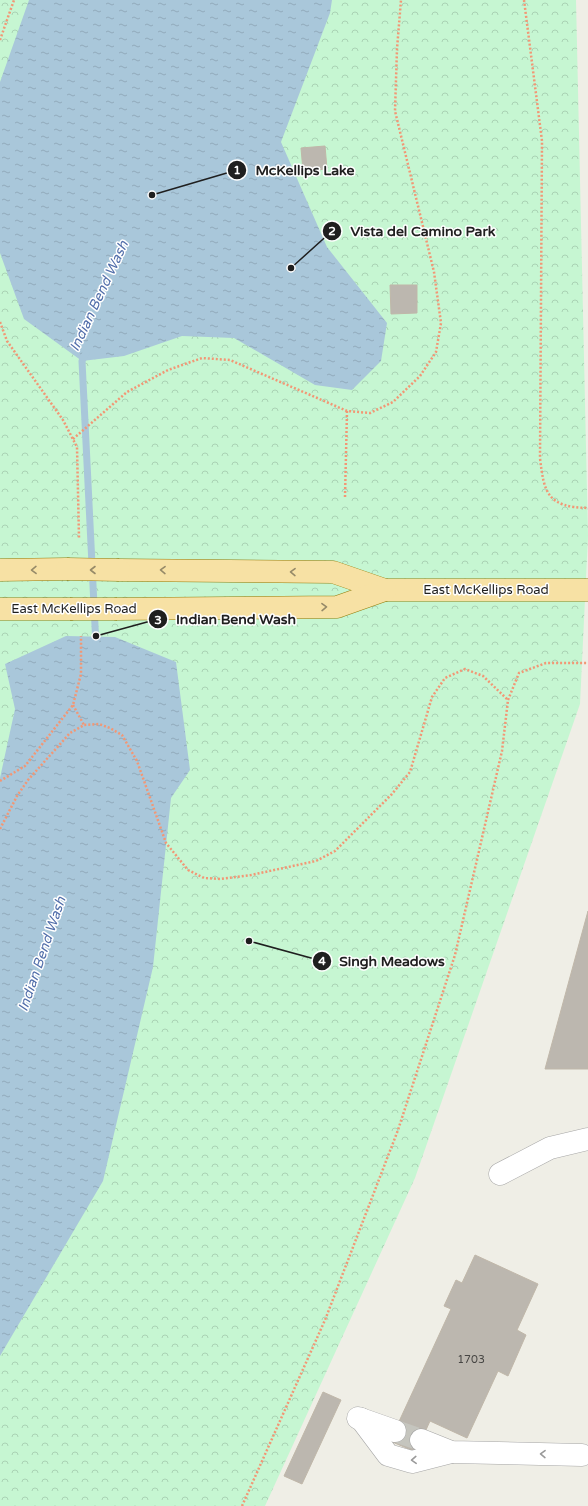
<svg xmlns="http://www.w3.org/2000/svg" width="588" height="1506" viewBox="0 0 588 1506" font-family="'Varela Round',sans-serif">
<defs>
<pattern id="park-crowns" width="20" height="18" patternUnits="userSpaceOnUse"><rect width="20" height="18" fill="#c6f6d2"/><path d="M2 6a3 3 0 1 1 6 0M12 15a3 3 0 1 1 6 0" fill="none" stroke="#aad2b4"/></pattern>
<pattern id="water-ripples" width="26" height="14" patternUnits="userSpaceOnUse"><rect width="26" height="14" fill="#a9c7da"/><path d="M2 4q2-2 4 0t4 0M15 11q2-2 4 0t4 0" fill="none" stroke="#91aabb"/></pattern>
</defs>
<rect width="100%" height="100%" fill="#efeee6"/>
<path fill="url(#park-crowns)" d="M 0,0 L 576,0 L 588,536 L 580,704 L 415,1178 L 265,1506 L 0,1506 Z"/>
<g fill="url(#water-ripples)">
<path d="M 29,0 L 332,0 L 330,13 L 281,142 L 327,247 L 387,323 L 381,361 L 352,390 L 315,385 L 234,338 L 182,336 L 124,356 L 82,361 L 24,319 L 0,253 L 0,82 Z"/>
<path d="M 66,636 L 115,637 L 176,662 L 190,770 L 171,798 L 153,967 L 103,1181 L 0,1356 L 0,778 L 15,709 L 5,664 Z"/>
</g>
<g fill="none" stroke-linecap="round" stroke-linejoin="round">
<path stroke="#a9c7da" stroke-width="7" d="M 86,353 L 82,361 L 96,646"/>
</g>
<g fill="#bcb7af" stroke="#c0b7a9">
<path d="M 325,146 L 327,169 L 303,171 L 301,148 Z"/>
<path d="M 390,285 L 417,285 L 417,313 L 391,314 Z"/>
<path d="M 588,911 L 588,1069 L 545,1069 Z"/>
<path d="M 475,1255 L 538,1284 L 517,1330 L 526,1335 L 508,1376 L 498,1371 L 467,1438 L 430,1421 L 416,1452 L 390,1441 L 451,1309 L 444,1306 L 456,1280 L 462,1283 Z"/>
<path d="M 323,1392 L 341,1400 L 302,1484 L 284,1476 Z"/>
</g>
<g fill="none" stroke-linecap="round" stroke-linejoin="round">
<path stroke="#c5c5be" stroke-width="22" stroke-dasharray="22 11" stroke-linecap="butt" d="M 395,1431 L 421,1440"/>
<g stroke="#a6a6a6" stroke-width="23">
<g id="minor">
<path d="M 500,1174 L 550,1148 L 588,1139"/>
<path d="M 358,1418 L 395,1431"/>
<path d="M 361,1419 L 388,1455 L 412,1462 L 451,1452"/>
<path d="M 421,1440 L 451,1452 L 582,1455"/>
</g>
</g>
<g stroke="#927c09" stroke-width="23">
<g id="major">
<path d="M 0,570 L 67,569"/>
<path d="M 119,570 L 333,572 L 385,590 L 588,590"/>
<path d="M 0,609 L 70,609"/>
<path d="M 117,609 L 337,607 L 385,590"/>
</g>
</g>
<g stroke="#f29775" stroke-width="2.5" stroke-dasharray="2 2" stroke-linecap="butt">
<path d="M 524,0 L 542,141 L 540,458 C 544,494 548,507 588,508"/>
<path d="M 0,40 L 14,0"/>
<path d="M 0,322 L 7,341 L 63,420 L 77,447 L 79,538"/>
<path d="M 73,439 L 127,392 L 168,370 L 202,358 L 230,360 L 347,411 L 370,413 L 393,402 L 420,376 L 436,352 L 441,323 L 434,272 L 395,111 L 397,49 L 401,0"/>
<path d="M 345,497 L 347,411"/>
<path d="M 73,705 L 84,725"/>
<path d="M 0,781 L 25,766 L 73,705 L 81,674 L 81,636"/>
<path d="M 0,829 L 17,796 L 28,780 L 70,733 L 84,725 L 99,724 L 110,728 L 122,735 L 137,761 L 166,843 L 188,870 L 204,878 L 220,879 L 251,875 L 316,861 L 335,851 L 392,794 L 410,772 L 432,697 L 445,678 L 465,669 L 483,676 L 508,700"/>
<path d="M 242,1506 L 325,1320 L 398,1130 L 455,955 L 502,751 L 508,700 L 519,673 L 546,663 L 588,663"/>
</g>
<use href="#minor" stroke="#fff" stroke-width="22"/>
<use href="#major" stroke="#f7e1a4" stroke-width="22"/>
<g stroke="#927c09" stroke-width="23" stroke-linecap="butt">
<g id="major-bridge">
<path d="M 67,569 L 119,570"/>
<path d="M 70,609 L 117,609"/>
</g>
</g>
<use href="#major-bridge" stroke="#f7e1a4" stroke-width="22"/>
</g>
<defs><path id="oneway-chevron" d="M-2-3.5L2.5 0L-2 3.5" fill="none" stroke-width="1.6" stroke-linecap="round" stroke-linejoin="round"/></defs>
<g stroke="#968a68">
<use href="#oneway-chevron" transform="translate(34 570) rotate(179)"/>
<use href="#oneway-chevron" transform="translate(93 570) rotate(-180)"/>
<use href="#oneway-chevron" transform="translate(163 570) rotate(-179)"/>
<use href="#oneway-chevron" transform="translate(293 572) rotate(-179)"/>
<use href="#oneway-chevron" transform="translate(324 607) rotate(-1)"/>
</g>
<g stroke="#9a9a9a">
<use href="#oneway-chevron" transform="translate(543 1454) rotate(-179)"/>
<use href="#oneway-chevron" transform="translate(414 1460) rotate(177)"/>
</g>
<g text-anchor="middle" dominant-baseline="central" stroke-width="3" stroke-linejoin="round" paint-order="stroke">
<g font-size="11" fill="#464543">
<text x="471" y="1359">1703</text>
</g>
<g font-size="13" fill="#1f1f1f" stroke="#fff">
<text x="486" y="590">East McKellips Road</text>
<text x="74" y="609">East McKellips Road</text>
</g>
<g font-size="14" font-style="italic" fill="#516eaa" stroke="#fff">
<text transform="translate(99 296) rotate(-65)">Indian Bend Wash</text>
<text transform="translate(42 954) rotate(-71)">Indian Bend Wash</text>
</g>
</g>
<path fill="none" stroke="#1f1f1f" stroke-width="1.5" d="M152 195L237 170M291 268L332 231M96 636L158 619M249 941L322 961"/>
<g fill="#1f1f1f" stroke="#fff" stroke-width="1.5">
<circle cx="152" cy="195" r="4"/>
<circle cx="291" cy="268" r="4"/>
<circle cx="96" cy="636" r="4"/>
<circle cx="249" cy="941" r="4"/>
<circle cx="237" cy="170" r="10"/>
<circle cx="332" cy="231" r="10"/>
<circle cx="158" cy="619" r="10"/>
<circle cx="322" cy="961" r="10"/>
</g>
<g font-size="12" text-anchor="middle" font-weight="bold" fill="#fff">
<text x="237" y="174">1</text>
<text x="332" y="235">2</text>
<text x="158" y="624">3</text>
<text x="322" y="965">4</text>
</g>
<g font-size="14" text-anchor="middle" font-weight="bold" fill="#1f1f1f" stroke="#fff" stroke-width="3" stroke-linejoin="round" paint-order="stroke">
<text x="305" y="175">McKellips Lake</text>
<text x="423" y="236">Vista del Camino Park</text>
<text x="236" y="624">Indian Bend Wash</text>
<text x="392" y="966">Singh Meadows</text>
</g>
</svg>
